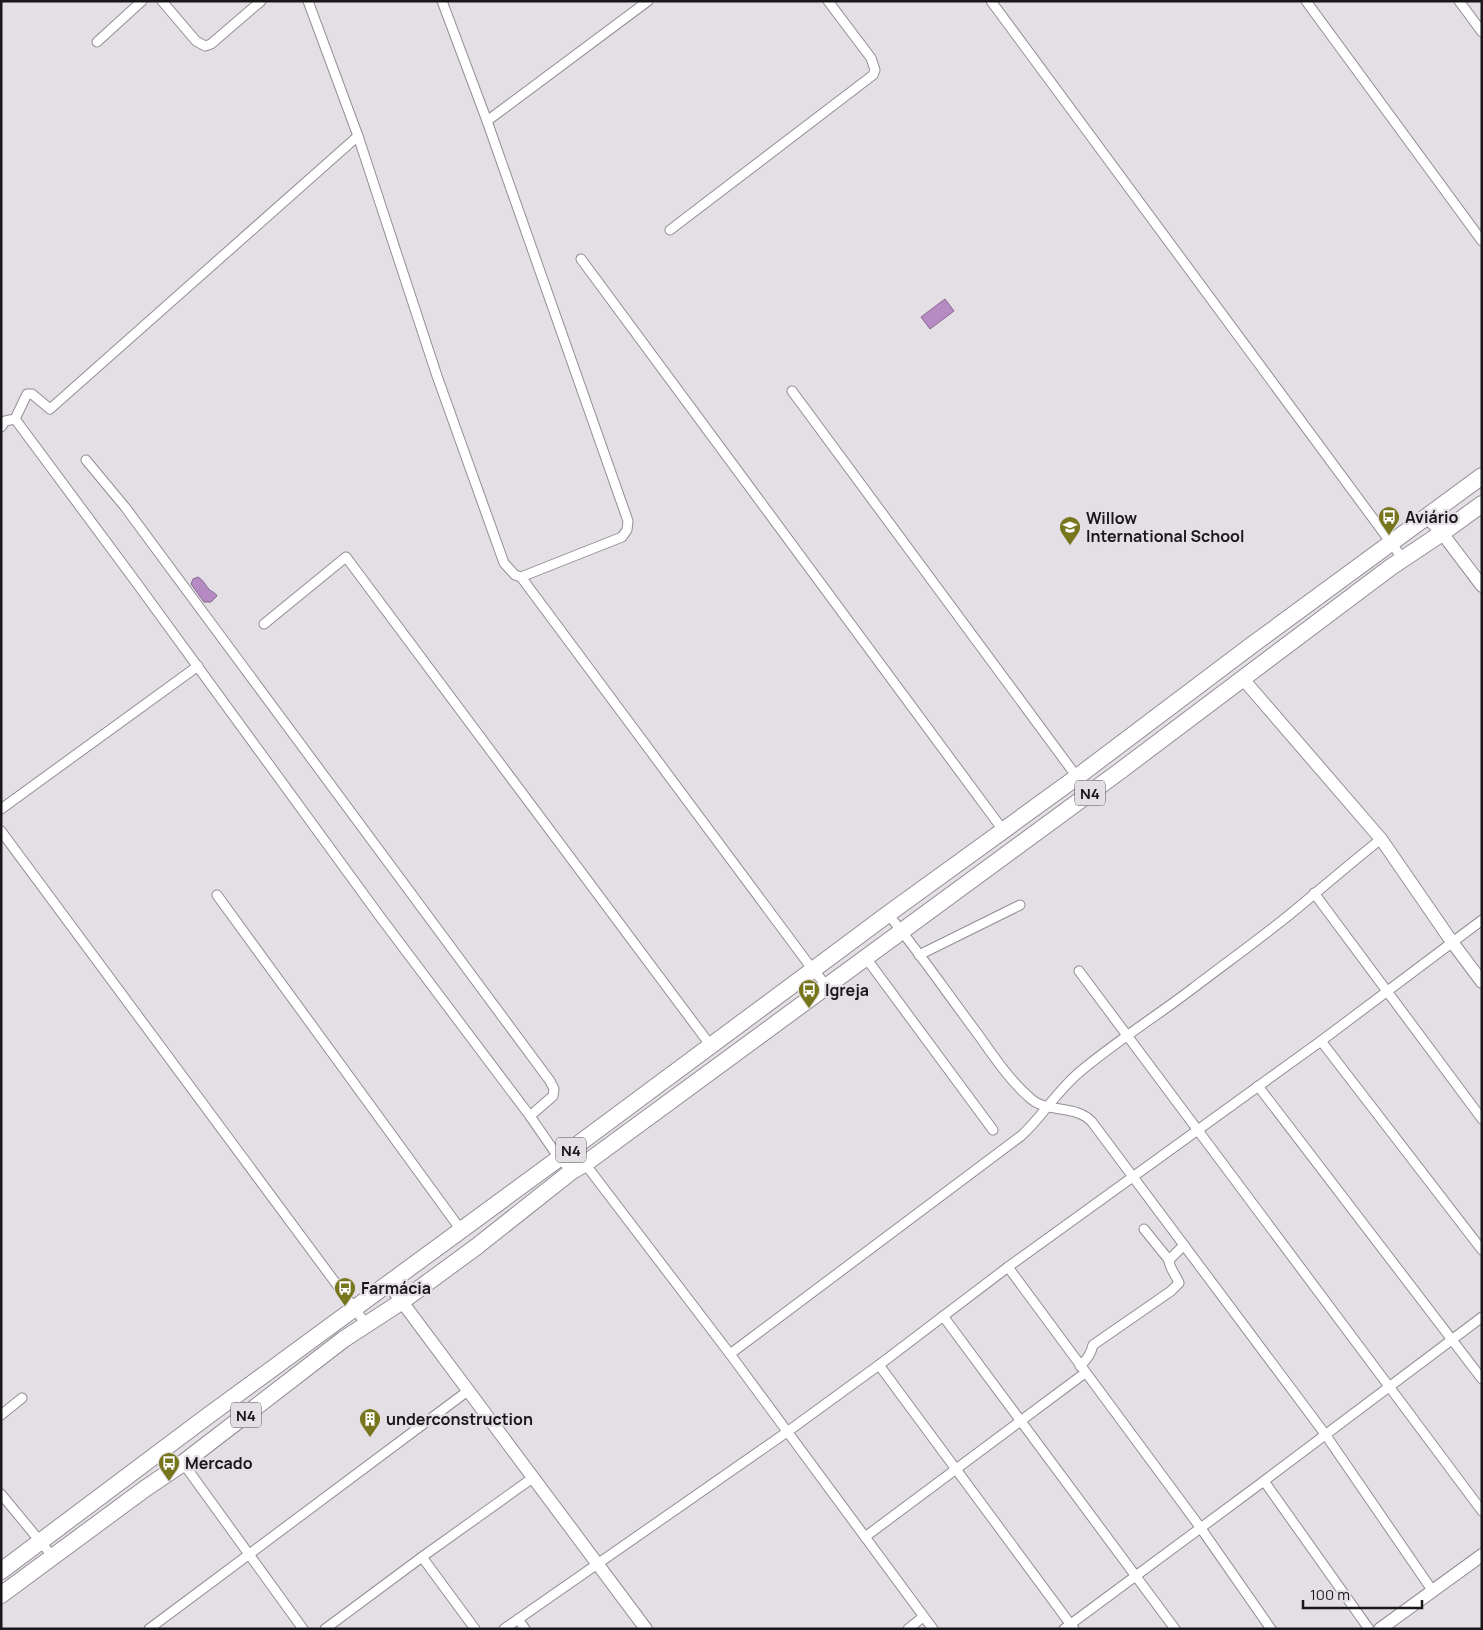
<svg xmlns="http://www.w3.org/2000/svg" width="1483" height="1630" viewBox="0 0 1483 1630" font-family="Manrope,sans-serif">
<rect width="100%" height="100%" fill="#e4dee5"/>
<g fill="#b68bc3" stroke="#876890">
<path d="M 945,299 L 954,311 L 930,329 L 921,317 Z"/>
<path d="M 198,577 C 203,580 204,583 208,588 C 211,592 214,591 217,596 L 211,602 L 204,602 L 191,584 L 193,579 Z"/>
</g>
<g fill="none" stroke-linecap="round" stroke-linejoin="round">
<g stroke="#938e95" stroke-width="11">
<g id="street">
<path d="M 162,1 L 196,41 L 205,46 L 211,44 L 261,1"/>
<path d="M 308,1 L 358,136 L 437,376 L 504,563 L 515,575 L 521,577 L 813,970 L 827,986"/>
<path d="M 442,1 L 487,121 L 628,521 L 627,530 L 622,537 L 521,577"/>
<path d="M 991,1 L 1403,559"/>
<path d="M 1306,1 L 1482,241"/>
<path d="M 1459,1 L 1482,32"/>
<path d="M 97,42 L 142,1"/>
<path d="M 487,121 L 648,1"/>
<path d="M 670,230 L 873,75 L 875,70 L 871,58 L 828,1"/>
<path d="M 581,259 L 1003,830"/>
<path d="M 792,391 L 1077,777"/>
<path d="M 15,419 L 133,578 L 381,918 L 530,1116 L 559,1158 L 572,1171"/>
<path d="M 1,427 L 5,421 L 15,419 L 27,394 L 32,394 L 50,409 L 358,136"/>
<path d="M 86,460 L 125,507 L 550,1081 L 554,1089 L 553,1096 L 530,1116"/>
<path d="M 264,624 L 346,557 L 711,1046"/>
<path d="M 1,809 L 198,666"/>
<path d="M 1,831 L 366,1324"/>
<path d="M 1314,893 L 1482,1119"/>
<path d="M 217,895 L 461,1230"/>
<path d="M 888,914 C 919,952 947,993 977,1033 C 993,1055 1009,1080 1030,1098 C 1047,1114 1076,1104 1092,1122 L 1325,1434 L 1432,1590"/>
<path d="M 919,955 L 1020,905"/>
<path d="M 866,958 L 993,1130"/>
<path d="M 1079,971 L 1482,1511"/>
<path d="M 1321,1041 L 1482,1250"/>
<path d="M 1258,1086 L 1482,1379"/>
<path d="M 573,1148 L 730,1354 L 933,1629"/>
<path d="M 1144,1229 L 1169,1260"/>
<path d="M 1008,1267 L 1200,1527 L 1271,1629"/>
<path d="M 943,1316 L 1175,1629"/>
<path d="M 730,1354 L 1021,1136 C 1043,1116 1058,1089 1082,1070 C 1117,1041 1155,1017 1192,989 C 1226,963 1261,938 1294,911 C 1323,887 1352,862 1381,839"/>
<path d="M 879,1365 L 1074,1629"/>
<path d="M 1080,1366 C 1087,1359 1091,1354 1093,1345 L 1171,1291 L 1179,1283 C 1176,1275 1169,1268 1169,1260 L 1184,1245"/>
<path d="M 1,1415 L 22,1398"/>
<path d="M 183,1463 L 303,1629"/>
<path d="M 1264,1481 L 1369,1629"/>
<path d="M 1,1494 L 53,1557"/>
<path d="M 865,1537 L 1085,1373"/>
<path d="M 422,1557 L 475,1629"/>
<path d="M 518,1619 L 525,1629"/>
<path d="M 149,1629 L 469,1390"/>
<path d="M 325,1629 L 422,1557 L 534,1477"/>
<path d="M 504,1629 L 787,1432 L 879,1365 L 1008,1267 L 1321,1041 L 1482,920"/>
<path d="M 908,1629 L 923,1617"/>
<path d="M 1064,1629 L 1264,1481 L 1482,1317"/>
</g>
</g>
<g stroke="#938e95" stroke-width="14">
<g id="secondary">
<path d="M 1427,517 L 1442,533 L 1482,586"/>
<path d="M 1243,679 L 1381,839 L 1452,942 L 1482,982"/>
<path d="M 388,1283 L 646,1629"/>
<path d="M 1380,1629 L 1482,1555"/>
</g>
</g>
<g stroke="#938e95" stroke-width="18">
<g id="highway">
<path d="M 1,1571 L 205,1418 L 573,1148 L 888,914 L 1077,777 L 1252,645 L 1482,476"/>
<path d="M 1,1595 L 146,1488 L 183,1463 L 344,1339 L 401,1302 L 476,1247 L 572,1171 L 586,1163 L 1120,771 L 1391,567 L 1442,533 L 1482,504"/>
</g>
</g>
<use href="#street" stroke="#fff" stroke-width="9"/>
<use href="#secondary" stroke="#fff" stroke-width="12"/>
<use href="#highway" stroke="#fff" stroke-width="16"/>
</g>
<defs>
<g id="bus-pin" transform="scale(1.125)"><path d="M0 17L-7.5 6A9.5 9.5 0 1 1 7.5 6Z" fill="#77761c" stroke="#e4dee5"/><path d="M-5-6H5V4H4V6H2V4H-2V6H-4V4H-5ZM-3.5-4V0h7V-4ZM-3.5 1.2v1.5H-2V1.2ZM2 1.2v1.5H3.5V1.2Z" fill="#fff"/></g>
<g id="school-pin" transform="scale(1.125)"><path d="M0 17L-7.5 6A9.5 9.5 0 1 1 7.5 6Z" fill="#77761c" stroke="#e4dee5"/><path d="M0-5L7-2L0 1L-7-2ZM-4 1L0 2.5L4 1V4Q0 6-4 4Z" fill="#fff"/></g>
<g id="building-pin" transform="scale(1.125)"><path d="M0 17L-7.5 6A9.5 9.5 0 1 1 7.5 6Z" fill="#77761c" stroke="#e4dee5"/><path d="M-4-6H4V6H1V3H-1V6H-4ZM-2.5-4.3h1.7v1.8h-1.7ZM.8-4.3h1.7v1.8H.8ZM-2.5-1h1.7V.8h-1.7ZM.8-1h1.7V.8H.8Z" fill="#fff"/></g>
</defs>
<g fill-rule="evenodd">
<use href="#bus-pin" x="1389" y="517"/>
<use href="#school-pin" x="1070" y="527"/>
<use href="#bus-pin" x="809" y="990"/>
<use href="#bus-pin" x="345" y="1288"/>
<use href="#building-pin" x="370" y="1419"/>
<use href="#bus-pin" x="169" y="1463"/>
</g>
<g text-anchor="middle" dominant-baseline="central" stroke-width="4.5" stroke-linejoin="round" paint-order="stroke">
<g fill="#e4dee5" stroke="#565357" stroke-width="1">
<rect x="1075" y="780.5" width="30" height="25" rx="4"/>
<rect x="556" y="1137.5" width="30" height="25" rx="4"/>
<rect x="231" y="1402.5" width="30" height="25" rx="4"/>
</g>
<g font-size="15" font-weight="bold" fill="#19171a">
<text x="1090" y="793">N4</text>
<text x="571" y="1150">N4</text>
<text x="246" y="1415">N4</text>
</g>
<g font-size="16" font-weight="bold" fill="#19171a" stroke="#e4dee5" text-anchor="start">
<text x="1405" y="517">Aviário</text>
<text x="1086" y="518">Willow<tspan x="1086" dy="18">International School</tspan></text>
<text x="825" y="990">Igreja</text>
<text x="361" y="1288">Farmácia</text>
<text x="386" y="1419">underconstruction</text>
<text x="185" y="1463">Mercado</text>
</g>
</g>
<rect width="1483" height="1630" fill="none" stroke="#19171a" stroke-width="5"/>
<path d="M1303 1600v8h119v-8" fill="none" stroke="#19171a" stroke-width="2.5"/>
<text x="1310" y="1600" font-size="15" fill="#19171a" stroke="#e4dee5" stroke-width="4" paint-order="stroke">100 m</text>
</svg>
